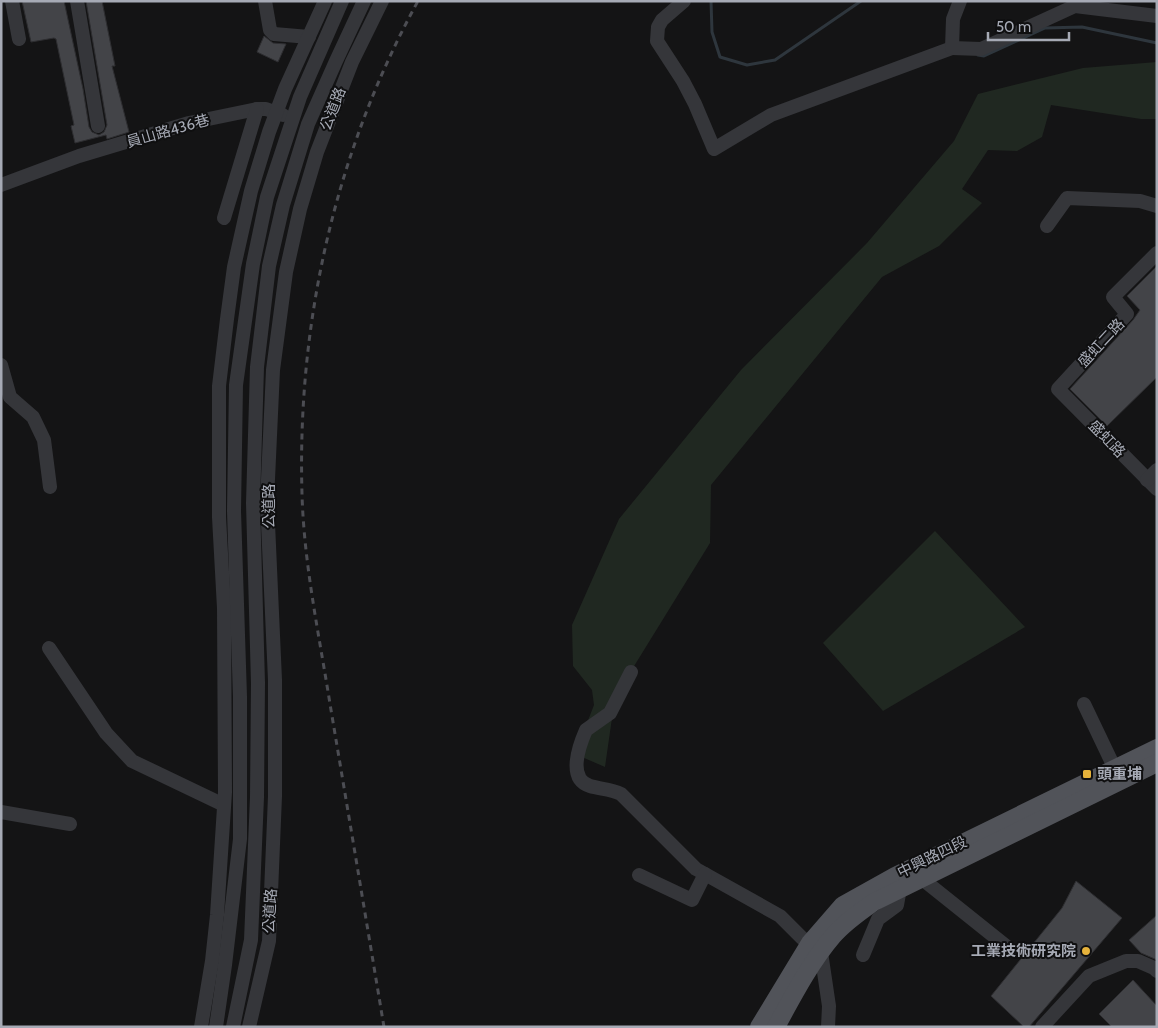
<svg xmlns="http://www.w3.org/2000/svg" width="1158" height="1028" viewBox="0 0 1158 1028" font-family="Cabin,'Noto Sans TC',sans-serif">
<rect width="100%" height="100%" fill="#141415"/>
<g fill="#202821">
<path d="M 1157,62 L 1157,119 L 1141,119 L 1051,105 L 1042,137 L 1017,151 L 988,150 L 962,189 L 982,203 L 939,246 L 882,277 L 711,485 L 710,543 L 615,697 L 605,767 L 575,754 L 594,705 L 592,690 L 573,666 L 572,625 L 619,519 L 741,370 L 867,243 L 954,141 L 978,94 L 1083,68 Z"/>
<path d="M 935,531 L 1025,627 L 883,711 L 823,643 Z"/>
</g>
<g fill="none" stroke-linecap="round" stroke-linejoin="round">
<g stroke="#2e363d" stroke-width="3">
<path d="M 711,1 L 712,32 L 720,57 L 747,65 L 775,60 L 861,1"/>
<path d="M 978,55 L 984,56 L 1045,28 L 1082,27 L 1157,43"/>
</g>
</g>
<g fill="#434448" stroke="#2e2e31">
<path d="M 22,1 L 64,1 L 83,89 L 89,127 L 92,132 L 99,135 L 104,132 L 107,125 L 86,1 L 102,1 L 115,66 L 112,66 L 129,132 L 107,139 L 106,135 L 75,143 L 71,126 L 74,125 L 56,39 L 54,38 L 31,42 Z"/>
<path d="M 264,36 L 273,43 L 286,44 L 278,62 L 257,52 Z"/>
<path d="M 1157,266 L 1157,377 L 1107,426 L 1070,389 L 1133,320 L 1140,310 L 1127,296 Z"/>
<path d="M 1076,881 L 1122,918 L 1029,1027 L 1024,1027 L 991,996 L 1062,908 Z"/>
<path d="M 1157,915 L 1157,960 L 1141,953 L 1129,940 Z"/>
<path d="M 1133,980 L 1157,1006 L 1157,1027 L 1112,1027 L 1099,1014 Z"/>
</g>
<g fill="none" stroke-linecap="round" stroke-linejoin="round">
<g stroke="#35363a" stroke-width="14">
<path d="M 12,1 L 19,39"/>
<path d="M 77,1 L 98,126"/>
<path d="M 265,1 L 270,30 L 274,34 L 309,37"/>
<path d="M 684,1 L 662,20 L 658,27 L 657,41 L 683,81 L 695,104 L 714,149 L 771,115 L 952,48"/>
<path d="M 960,1 L 953,19 L 952,48 L 981,49 L 1075,6 L 1157,16"/>
<path d="M 1,185 L 79,156 L 189,123 L 257,109 L 266,109 L 283,115"/>
<path d="M 224,218 L 257,109"/>
<path d="M 1047,226 L 1067,198 L 1140,201 L 1157,206"/>
<path d="M 1157,253 L 1113,297 L 1127,314 L 1058,389 L 1157,489"/>
<path d="M 1,365 L 10,397 L 33,417 L 44,440 L 50,487"/>
<path d="M 1147,480 L 1157,470"/>
<path d="M 49,648 L 106,733 L 132,761 L 224,805"/>
<path d="M 631,672 L 610,713 L 586,730 C 579,746 567,779 590,786 C 600,789 611,789 621,794 L 696,869 L 780,916 L 802,938 L 821,952 L 829,1006 L 828,1027"/>
<path d="M 1084,704 L 1115,769 L 1121,777"/>
<path d="M 1,812 L 70,824"/>
<path d="M 916,874 L 1011,950"/>
<path d="M 639,875 L 692,900 L 705,874"/>
<path d="M 863,955 L 878,919 L 897,905 L 900,888 L 898,882"/>
<path d="M 201,1027 L 212,961 L 217,915 L 225,792 L 224,608 L 219,517 L 219,386 L 227,319 L 234,267 L 251,191 L 269,132 L 285,89 L 325,1"/>
<path d="M 216,1027 L 225,965 L 240,839 L 240,697 L 234,511 L 236,385 L 253,264 L 267,197 L 300,97 L 342,1"/>
<path d="M 233,1027 L 251,940 L 257,797 L 258,683 L 253,503 L 257,367 L 269,266 L 283,205 L 308,124 L 336,61 L 364,1"/>
<path d="M 249,1027 L 269,941 L 275,796 L 275,680 L 267,501 L 273,370 L 286,272 L 300,209 L 317,152 L 352,62 L 382,1"/>
<path d="M 1042,1027 L 1089,976 L 1126,961 L 1138,961 L 1154,968 L 1157,971"/>
</g>
<g stroke="#515359" stroke-width="18">
<path d="M 759,1027 L 810,943 L 843,905 L 895,876 L 1157,748"/>
<path d="M 776,1027 C 793,996 810,963 833,936 C 845,922 860,912 874,902 L 1157,763"/>
</g>
<path stroke="#4c4d53" stroke-width="3" stroke-dasharray="6 5" stroke-linecap="butt" d="M 384,1027 C 366,919 348,811 330,704 C 319,634 304,565 302,494 C 297,323 335,152 418,1"/>
</g>
<g fill="#e6b23b" stroke="#0f0f10" stroke-width="2">
<rect x="1082" y="769" width="10" height="10" rx="2.5"/>
<circle cx="1086" cy="951" r="5"/>
</g>
<g text-anchor="middle" dominant-baseline="central" stroke-width="4" stroke-linejoin="round" paint-order="stroke">
<g font-size="15" fill="#a6aab5" stroke="#0f0f10">
<text transform="translate(333 109) rotate(-69)">公道路</text>
<text transform="translate(168 131) rotate(-16)">員山路436巷</text>
<text transform="translate(1101 343) rotate(-47)">盛虹二路</text>
<text transform="translate(1107 439) rotate(46)">盛虹路</text>
<text transform="translate(269 506) rotate(-90)">公道路</text>
<text transform="translate(932 857) rotate(-26)">中興路四段</text>
<text transform="translate(270 911) rotate(-87)">公道路</text>
</g>
<g font-size="15" font-weight="bold" fill="#a6aab5" stroke="#0f0f10" text-anchor="start">
<text x="1097" y="774">頭重埔</text>
<text x="1076" y="951" text-anchor="end">工業技術研究院</text>
</g>
</g>
<rect width="1158" height="1028" fill="none" stroke="#a6aab5" stroke-width="5"/>
<path d="M988 32v8h81v-8" fill="none" stroke="#a6aab5" stroke-width="2.5"/>
<text x="996" y="32" font-size="15" fill="#a6aab5" stroke="#0f0f10" stroke-width="4" paint-order="stroke">50 m</text>
</svg>
